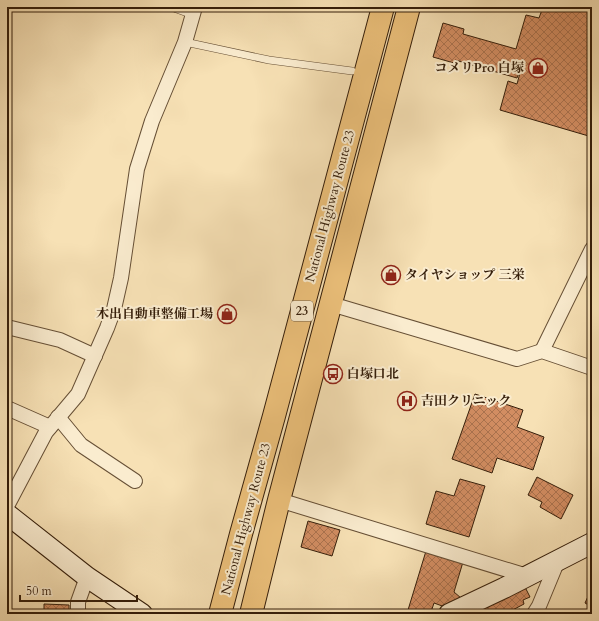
<svg xmlns="http://www.w3.org/2000/svg" width="599" height="621" viewBox="0 0 599 621" font-family="Cardo,'Noto Serif JP',serif">
<defs>
<pattern id="building-cross-hatch" width="8" height="8" patternUnits="userSpaceOnUse"><rect width="8" height="8" fill="#d28d62"/><path d="M0 0l8 8M0 8l8-8" fill="none" stroke="#ab734f"/></pattern>
</defs>
<rect width="100%" height="100%" fill="#f7e1b5"/>
<filter id="stains"><feTurbulence type="fractalNoise" baseFrequency=".005" numOctaves="4"/><feColorMatrix values="0 0 0 0 .2 0 0 0 0 .09 0 0 0 0 .02 0 0 0 .5 -.17"/></filter>
<radialGradient id="worn" r=".72"><stop offset=".6" stop-color="#630" stop-opacity="0"/><stop offset="1" stop-color="#630" stop-opacity=".3"/></radialGradient>
<g fill="url(#building-cross-hatch)" stroke="#351e0a">
<path d="M 543,7 L 592,7 L 592,137 L 500,110 L 508,81 L 517,84 L 520,73 L 519,73 L 517,78 L 455,60 L 454,63 L 433,57 L 443,23 L 464,29 L 463,34 L 516,49 L 526,15 L 539,18 Z"/>
<path d="M 475,394 L 523,410 L 517,427 L 544,437 L 533,470 L 497,458 L 492,473 L 452,459 Z"/>
<path d="M 537,477 L 573,495 L 561,519 L 540,507 L 542,502 L 528,495 Z"/>
<path d="M 460,479 L 485,486 L 469,537 L 426,524 L 436,491 L 454,496 Z"/>
<path d="M 308,521 L 340,530 L 332,556 L 301,547 Z"/>
<path d="M 426,551 L 463,562 L 454,592 L 461,598 L 445,607 L 434,603 L 431,612 L 428,611 L 427,614 L 422,614 L 408,610 Z"/>
<path d="M 525,587 L 530,597 L 523,600 L 524,604 L 505,614 L 477,614 L 475,611 Z"/>
<path d="M 590,592 L 592,593 L 592,607 L 585,603 Z"/>
<path d="M 44,604 L 69,605 L 69,614 L 44,614 Z"/>
<path d="M 520,609 L 522,614 L 509,614 Z"/>
</g>
<g fill="none" stroke-linecap="round" stroke-linejoin="round">
<g stroke="#664f35" stroke-width="8">
<g id="service">
<path d="M 171,7 L 193,15"/>
<path d="M 185,42 L 269,60 L 352,71"/>
</g>
</g>
<g stroke="#664f35" stroke-width="16">
<g id="minor">
<path d="M 331,304 L 517,359 L 542,351 L 592,368"/>
<path d="M 7,327 L 60,340 L 95,356"/>
<path d="M 542,351 L 592,249"/>
<path d="M 7,408 L 50,427"/>
<path d="M 58,417 L 81,445 L 135,481"/>
<path d="M 279,500 L 527,576"/>
<path d="M 7,506 L 46,432 L 78,394 L 107,328 L 114,309 L 121,278 L 137,169 L 152,121 L 185,42 L 195,7"/>
<path d="M 78,614 L 78,602 L 87,577"/>
<path d="M 534,614 L 539,606 L 558,560"/>
</g>
</g>
<g stroke="#351e0a" stroke-width="22">
<g id="secondary">
<path d="M 7,514 L 87,577 L 142,614"/>
<path d="M 449,614 L 504,588 L 592,543"/>
</g>
</g>
<g stroke="#351e0a" stroke-width="24">
<g id="trunk">
<path d="M 220,614 L 241,534 L 274,416 L 383,7"/>
<path d="M 251,614 L 279,500 L 409,7"/>
</g>
</g>
<use href="#service" stroke="#faeccf" stroke-width="7"/>
<use href="#minor" stroke="#faeccf" stroke-width="14"/>
<use href="#secondary" stroke="#faeccf" stroke-width="20"/>
<use href="#trunk" stroke="#ecc07a" stroke-width="22"/>
</g>
<defs>
<g id="shop-ring" transform="scale(1)"><circle r="9.5" fill="#faeccf" stroke="#8f2418" stroke-width="1.5"/><path d="M-5-2.5h2.3a2.7 3.5 0 0 1 5.4 0H5L5.5 6h-11ZM-1.5-2.5h3a1.5 2.3 0 0 0-3 0Z" fill="#8f2418"/></g>
<g id="bus-ring" transform="scale(1)"><circle r="9.5" fill="#faeccf" stroke="#8f2418" stroke-width="1.5"/><path d="M-5-6H5V4H4V6H2V4H-2V6H-4V4H-5ZM-3.5-4V0h7V-4ZM-3.5 1.2v1.5H-2V1.2ZM2 1.2v1.5H3.5V1.2Z" fill="#8f2418"/></g>
<g id="hospital-ring" transform="scale(1)"><circle r="9.5" fill="#faeccf" stroke="#8f2418" stroke-width="1.5"/><path d="M-5-5h3v3.5h4V-5h3V5h-3V1.5h-4V5h-3Z" fill="#8f2418"/></g>
</defs>
<g fill-rule="evenodd">
<use href="#shop-ring" x="538" y="68"/>
<use href="#shop-ring" x="391" y="275"/>
<use href="#shop-ring" x="227" y="314"/>
<use href="#bus-ring" x="333" y="374"/>
<use href="#hospital-ring" x="407" y="401"/>
</g>
<g text-anchor="middle" dominant-baseline="central" stroke-width="4" stroke-linejoin="round" paint-order="stroke">
<rect fill="#faeccf" stroke="#705c45" stroke-width="1" x="291" y="301" width="22" height="20" rx="3"/>
<g font-size="12" font-weight="bold" fill="#351e0a">
<text x="302" y="311">23</text>
</g>
<g font-size="13" font-weight="bold" fill="#351e0a" stroke="#faeccf" text-anchor="start">
<text x="524" y="68" text-anchor="end">コメリPro 白塚</text>
<text x="405" y="275">タイヤショップ 三栄</text>
<text x="213" y="314" text-anchor="end">木出自動車整備工場</text>
<text x="347" y="374">白塚口北</text>
<text x="421" y="401">吉田クリニック</text>
</g>
<g font-size="13" fill="#351e0a" stroke="#faeccf">
<text transform="translate(330 206) rotate(-75)">National Highway Route 23</text>
<text transform="translate(246 519) rotate(-75)">National Highway Route 23</text>
</g>
</g>
<rect width="599" height="621" fill="none" stroke="#f7e1b5" stroke-width="24"/>
<rect x="8" y="8" width="583" height="605" fill="none" stroke="#351e0a" stroke-width="2"/>
<rect x="12" y="12" width="575" height="597" fill="none" stroke="#351e0a"/>
<path d="M20 595v6h117v-6" fill="none" stroke="#351e0a" stroke-width="2"/>
<text x="26" y="595" font-size="12" fill="#351e0a" stroke="#faeccf" stroke-width="3" paint-order="stroke">50 m</text>
<rect width="100%" height="100%" filter="url(#stains)"/>
<rect width="100%" height="100%" fill="url(#worn)"/>
</svg>
